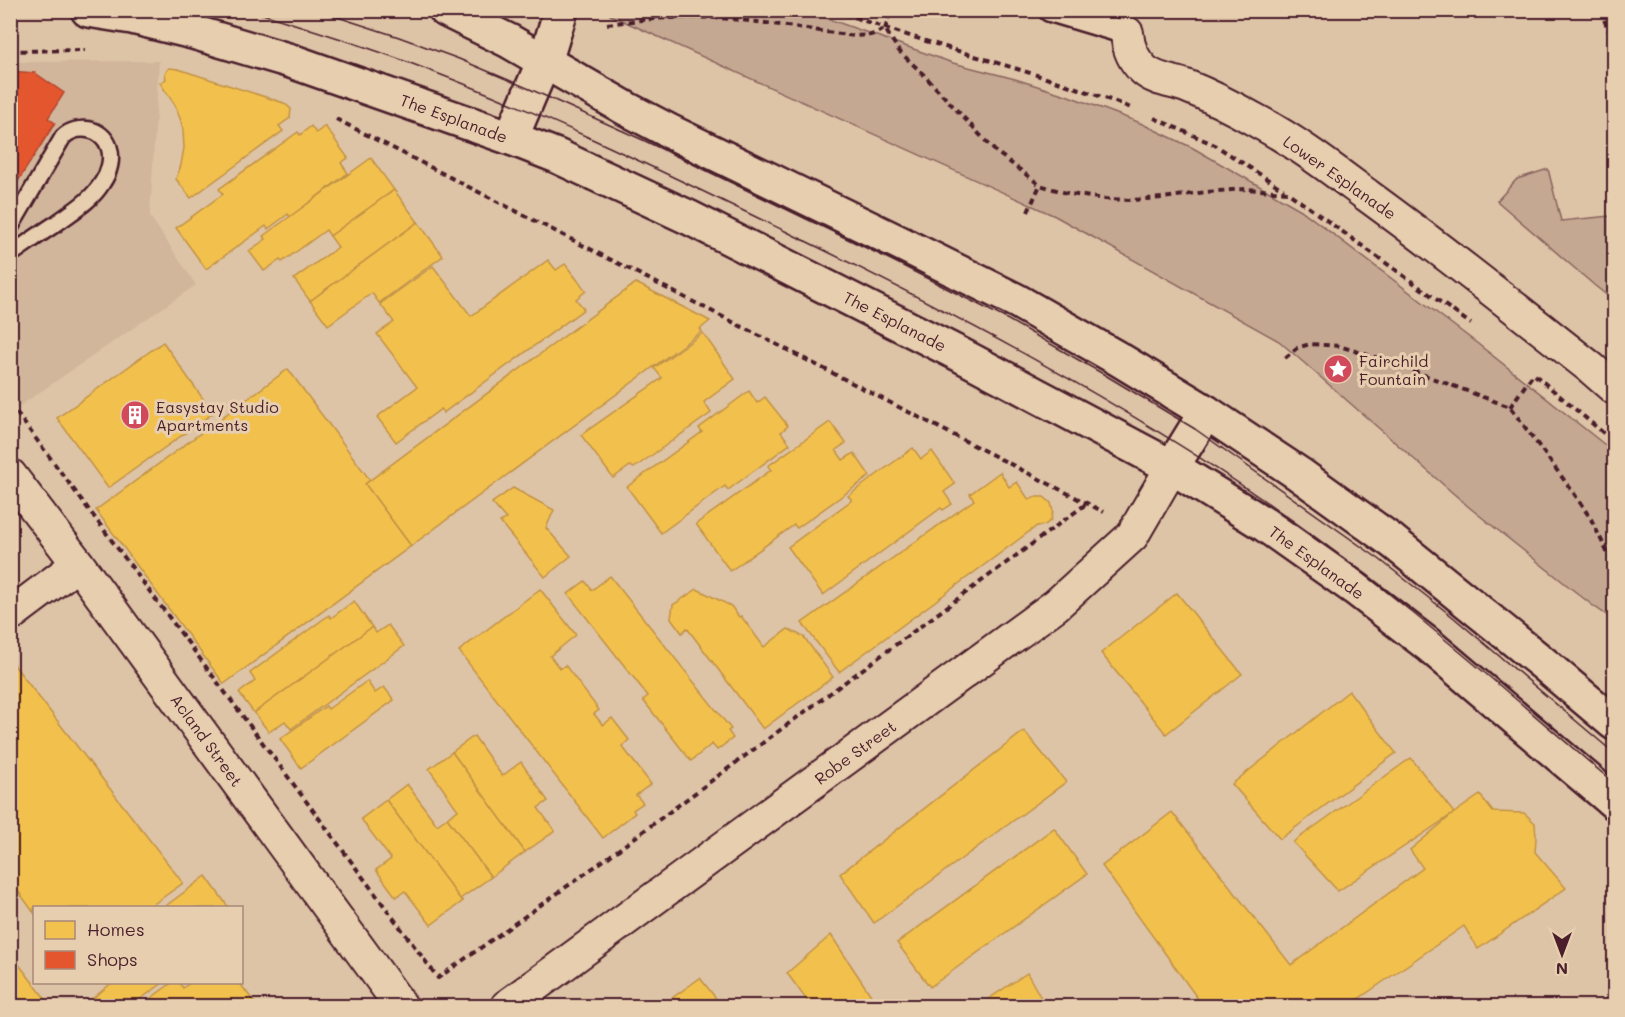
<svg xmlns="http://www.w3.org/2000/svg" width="1625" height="1017" viewBox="0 0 1625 1017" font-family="Mali,sans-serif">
<rect width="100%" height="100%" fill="#dec4a7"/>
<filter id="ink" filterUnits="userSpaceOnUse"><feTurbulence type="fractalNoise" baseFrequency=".0167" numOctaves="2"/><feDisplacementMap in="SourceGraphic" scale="12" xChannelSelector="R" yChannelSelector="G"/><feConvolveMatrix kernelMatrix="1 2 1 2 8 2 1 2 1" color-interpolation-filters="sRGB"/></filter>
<g filter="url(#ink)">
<path fill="#d1b69c" d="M 159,61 L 150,216 L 196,285 L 11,412 L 11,62 Z"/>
<g fill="#c5a892" stroke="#88645e" stroke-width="1.5">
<path d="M 611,11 L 775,10 L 795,17 L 798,11 L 806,11 L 953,63 L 1015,79 L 1066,95 L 1138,122 L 1193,148 L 1301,210 L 1478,344 L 1614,452 L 1614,620 L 1592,605 L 1470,508 L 1279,341 L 1055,216 L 610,15 Z"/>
<path d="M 1548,169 L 1561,221 L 1610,216 L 1614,213 L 1614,301 L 1594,285 L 1497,201 L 1517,179 Z"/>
</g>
<g fill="#f2c14e" stroke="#c09044" stroke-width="1.5">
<path d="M 169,68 L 178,69 L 284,103 L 291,109 L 290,118 L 279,126 L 283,131 L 191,198 L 176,179 L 181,165 L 184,148 L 183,130 L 181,121 L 175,105 L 160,83 L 166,79 L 165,73 Z"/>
<path d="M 311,126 L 316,133 L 325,126 L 348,158 L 341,163 L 348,173 L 290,217 L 288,214 L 268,229 L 266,226 L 206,269 L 176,228 L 223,194 L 219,189 L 298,132 L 300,135 Z"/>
<path d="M 371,158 L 394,190 L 330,236 L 326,230 L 282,262 L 280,260 L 264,271 L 249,251 L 266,239 L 263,236 Z"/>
<path d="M 394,190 L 418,222 L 310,301 L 294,279 L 338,247 L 330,236 Z"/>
<path d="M 418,222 L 443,256 L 379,303 L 372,293 L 328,325 L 310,301 Z"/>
<path d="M 548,260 L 556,270 L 565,264 L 586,291 L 576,299 L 584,309 L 443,413 L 441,409 L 396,442 L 377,417 L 417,387 L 377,334 L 394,322 L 380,304 L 433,266 L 471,316 Z"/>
<path d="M 636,283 L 710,321 L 700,329 L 702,331 L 411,546 L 365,484 Z"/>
<path d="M 703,333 L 735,379 L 704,402 L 711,413 L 634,468 L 630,466 L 613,478 L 581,435 L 662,378 L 654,368 Z"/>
<path d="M 163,342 L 213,413 L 108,488 L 57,418 Z"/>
<path d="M 288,369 L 370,480 L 365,484 L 411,546 L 224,684 L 96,510 Z"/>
<path d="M 749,391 L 757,403 L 765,397 L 788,426 L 781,432 L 790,444 L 728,490 L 725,486 L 661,533 L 627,487 L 702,432 L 699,428 Z"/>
<path d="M 830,422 L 846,443 L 836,450 L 843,460 L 854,453 L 870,476 L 797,528 L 794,525 L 730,571 L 696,524 L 771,470 L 768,466 Z"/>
<path d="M 913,448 L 921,459 L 932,451 L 955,484 L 944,492 L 952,504 L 943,510 L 941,508 L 823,595 L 788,547 L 852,500 L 848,496 Z"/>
<path d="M 1000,472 L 1009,487 L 1017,482 L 1029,500 L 1035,497 L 1044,497 L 1051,503 L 1053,511 L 1051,520 L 1045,525 L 1037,526 L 839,672 L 802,623 L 974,500 L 970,494 Z"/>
<path d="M 513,488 L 554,510 L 546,528 L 571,556 L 545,577 L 500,522 L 506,519 L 492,503 Z"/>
<path d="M 610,576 L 731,729 L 728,731 L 733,738 L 717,750 L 712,744 L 691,761 L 643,700 L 648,696 L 568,594 L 585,581 L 592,590 Z"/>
<path d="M 540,589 L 576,635 L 550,656 L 560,669 L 565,665 L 599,710 L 594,714 L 603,725 L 612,718 L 629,740 L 622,746 L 651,784 L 636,795 L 643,803 L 633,810 L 635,813 L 603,838 L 459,651 Z"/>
<path d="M 697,589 L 731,606 L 739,617 L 741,616 L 764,647 L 788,629 L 804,637 L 833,677 L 763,729 L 687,628 L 682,633 L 671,618 L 673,605 Z"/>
<path d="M 1177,593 L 1242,674 L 1166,734 L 1101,653 Z"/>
<path d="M 354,601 L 372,627 L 254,713 L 239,693 L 255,681 L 250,673 L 329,615 L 331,618 Z"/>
<path d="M 388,625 L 404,646 L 291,729 L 285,721 L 269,732 L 254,713 L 372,627 L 376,633 Z"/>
<path d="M 11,661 L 183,883 L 148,908 L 34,908 L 34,913 L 10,880 Z"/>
<path d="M 367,681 L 375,693 L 384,687 L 394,700 L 301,768 L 280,739 L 326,706 L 328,709 Z"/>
<path d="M 1349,691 L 1396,753 L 1280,839 L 1232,784 Z"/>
<path d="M 1024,731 L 1066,782 L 874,923 L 840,874 Z"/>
<path d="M 474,736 L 502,776 L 521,762 L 548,801 L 538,808 L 555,831 L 525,852 L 452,752 Z"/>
<path d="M 452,752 L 525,852 L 491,877 L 447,818 L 458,810 L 429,769 Z"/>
<path d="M 1411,758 L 1454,813 L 1338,891 L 1293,842 Z"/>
<path d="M 407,784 L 437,825 L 447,818 L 491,877 L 460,899 L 386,800 Z"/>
<path d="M 1480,795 L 1493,812 L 1524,813 L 1535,823 L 1536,838 L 1535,852 L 1566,888 L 1478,949 L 1464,926 L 1348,1006 L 1203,1006 L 1102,866 L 1172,812 L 1291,965 L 1423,868 L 1410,850 L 1454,813 Z"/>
<path d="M 386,800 L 460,899 L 463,901 L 431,925 L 405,891 L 396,897 L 376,870 L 391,859 L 361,819 Z"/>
<path d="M 1054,828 L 1087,874 L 930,987 L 897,943 Z"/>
<path d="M 206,876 L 229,908 L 163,908 Z"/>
<path d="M 831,935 L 878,1006 L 811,1006 L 787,973 Z"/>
<path d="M 10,953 L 51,1006 L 10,1006 Z"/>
<path d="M 1027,973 L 1041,998 L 1032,1006 L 978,1006 Z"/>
<path d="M 700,978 L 722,1006 L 672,1006 L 668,1001 Z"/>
<path d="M 113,982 L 164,982 L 131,1006 L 98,1006 L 92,999 Z"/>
<path d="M 173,982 L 179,982 L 183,988 L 191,982 L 239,982 L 257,1006 L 140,1006 Z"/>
<path d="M 1063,999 L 1069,1006 L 1054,1006 Z"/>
</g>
<path fill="#e4572e" stroke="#b6462d" stroke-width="1.5" d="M 10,71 L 35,73 L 64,93 L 48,118 L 55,123 L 10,194 Z"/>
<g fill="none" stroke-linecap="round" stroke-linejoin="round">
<g stroke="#4a1f2b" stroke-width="20">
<path id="service" d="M 10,228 L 63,137 C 77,124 102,127 109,147 C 113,159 109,173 102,183 C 91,201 73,211 57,223 C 41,233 26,244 10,255"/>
</g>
<g stroke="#4a1f2b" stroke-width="27">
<path id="pedestrian" d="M 1050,10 L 1127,33"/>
</g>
<g stroke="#4a1f2b" stroke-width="36">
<g id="minor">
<path d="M 1127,33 C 1128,47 1133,60 1144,70 C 1155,80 1172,81 1186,86 C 1211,96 1236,109 1259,122 C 1298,143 1333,170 1368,196 C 1444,251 1517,310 1591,368 L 1614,388"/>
<path d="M 10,475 L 78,564 L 401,1006"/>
<path d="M 10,615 L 78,564"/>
<path d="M 507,1006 L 1056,605 L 1132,536 L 1172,467"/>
</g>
</g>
<g stroke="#4a1f2b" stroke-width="38">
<g id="tertiary">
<path d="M 88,10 L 132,17 L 193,32 L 291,61 L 511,138 L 557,156 L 690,218 L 959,354 L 1172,467 L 1264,524 L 1356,589 L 1430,646 L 1614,802"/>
<path d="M 446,10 L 509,41 L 627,109 L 669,131 L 902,244 L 1017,301 L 1117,358 L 1206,412 L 1299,474 L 1392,541 L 1544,664 L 1614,723"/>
<path d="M 511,138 L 549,49 L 561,10"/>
<path d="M 1172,467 L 1206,412"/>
</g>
</g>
<g stroke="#4a1f2b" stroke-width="4" stroke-dasharray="6 4.5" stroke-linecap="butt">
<path d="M 835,10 C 932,47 1035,70 1131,108"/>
<path d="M 1600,10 L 1614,43"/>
<path d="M 607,24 C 644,19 681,16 718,18 C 763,21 809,30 855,36 L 871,35 L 885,29 L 899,51 L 923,74 L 995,151 L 1040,185 L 1070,194 L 1105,199 L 1131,200 L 1163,198 L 1206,192 L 1246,189 L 1287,192 L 1471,324"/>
<path d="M 885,29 L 891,10"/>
<path d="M 10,51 L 85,50"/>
<path d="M 1154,118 L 1215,145 L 1284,190"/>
<path d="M 336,119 L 1104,512"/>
<path d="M 1028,212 L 1040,185"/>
<path d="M 1285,358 L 1297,348 L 1310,344 L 1339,346 L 1381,359 L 1510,407 L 1573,492 L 1591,519 L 1614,566"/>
<path d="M 1535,375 L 1614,442"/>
<path d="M 10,404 L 438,978 L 607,858 L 1086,504"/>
<path d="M 1510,407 L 1534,373"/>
</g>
<use href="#service" stroke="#e7ceaf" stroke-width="15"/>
<use href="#pedestrian" stroke="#e7ceaf" stroke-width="22"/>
<use href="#minor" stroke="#e7ceaf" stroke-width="32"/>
<use href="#tertiary" stroke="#e7ceaf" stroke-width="33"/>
<g stroke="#4a1f2b" stroke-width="1.5">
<path d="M 250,10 C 311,29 372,48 431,71 C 552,117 669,175 785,231 C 954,313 1121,401 1275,508 C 1395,592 1503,689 1614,783"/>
<path d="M 316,10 L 399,37 L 459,59 L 532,90 L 643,140 L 893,261 L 1003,317 L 1105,375 L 1195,429 L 1379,559 L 1453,617 L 1614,753"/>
</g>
</g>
</g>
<defs>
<g id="sight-disc" transform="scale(1.5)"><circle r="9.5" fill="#d1495b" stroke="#e7ceaf"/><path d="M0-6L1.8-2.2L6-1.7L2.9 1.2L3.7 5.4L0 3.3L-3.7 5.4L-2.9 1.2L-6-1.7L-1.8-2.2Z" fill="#fff"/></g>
<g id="building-disc" transform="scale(1.5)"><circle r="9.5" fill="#d1495b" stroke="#e7ceaf"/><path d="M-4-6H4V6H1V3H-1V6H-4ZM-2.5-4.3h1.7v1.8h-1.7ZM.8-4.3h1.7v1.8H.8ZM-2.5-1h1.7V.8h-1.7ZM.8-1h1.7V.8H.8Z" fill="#fff"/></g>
</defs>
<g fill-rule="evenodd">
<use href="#sight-disc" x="1338" y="369"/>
<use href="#building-disc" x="135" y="415"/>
</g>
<g text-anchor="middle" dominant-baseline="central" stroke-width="6" stroke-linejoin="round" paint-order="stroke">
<g font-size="16" fill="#4a1f2b" stroke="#e7ceaf">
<text transform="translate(454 118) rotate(20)">The Esplanade</text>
<text transform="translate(1340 177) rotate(35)">Lower Esplanade</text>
<text transform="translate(895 321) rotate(27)">The Esplanade</text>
<text transform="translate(1317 562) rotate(36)">The Esplanade</text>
<text transform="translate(207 740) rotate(54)">Acland Street</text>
<text transform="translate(855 752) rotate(-36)">Robe Street</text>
</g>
<g font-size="16" fill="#4a1f2b" stroke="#e7ceaf" text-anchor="start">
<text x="1359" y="360">Fairchild<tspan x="1359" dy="18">Fountain</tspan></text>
<text x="156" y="406">Easystay Studio<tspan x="156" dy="18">Apartments</tspan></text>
</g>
</g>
<rect width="1625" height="1017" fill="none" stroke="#e7ceaf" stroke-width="36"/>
<rect x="18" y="18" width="1589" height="981" fill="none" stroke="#4a1f2b" stroke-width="2" filter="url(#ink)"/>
<rect x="33" y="906" width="210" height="78" fill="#e7ceaf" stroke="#a8887a" stroke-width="1.5"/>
<rect x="45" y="921" width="30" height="18" fill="#f2c14e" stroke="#a8887a" stroke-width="1.5"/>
<text x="87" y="936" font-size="18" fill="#4a1f2b">Homes</text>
<rect x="45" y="951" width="30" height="18" fill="#e4572e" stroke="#a8887a" stroke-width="1.5"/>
<text x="87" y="966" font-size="18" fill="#4a1f2b">Shops</text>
<g transform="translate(1562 954) rotate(180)" stroke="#e7ceaf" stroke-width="4.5" paint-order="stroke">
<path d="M0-4.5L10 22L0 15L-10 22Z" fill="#4a1f2b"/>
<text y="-9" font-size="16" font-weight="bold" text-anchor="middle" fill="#4a1f2b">N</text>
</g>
</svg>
